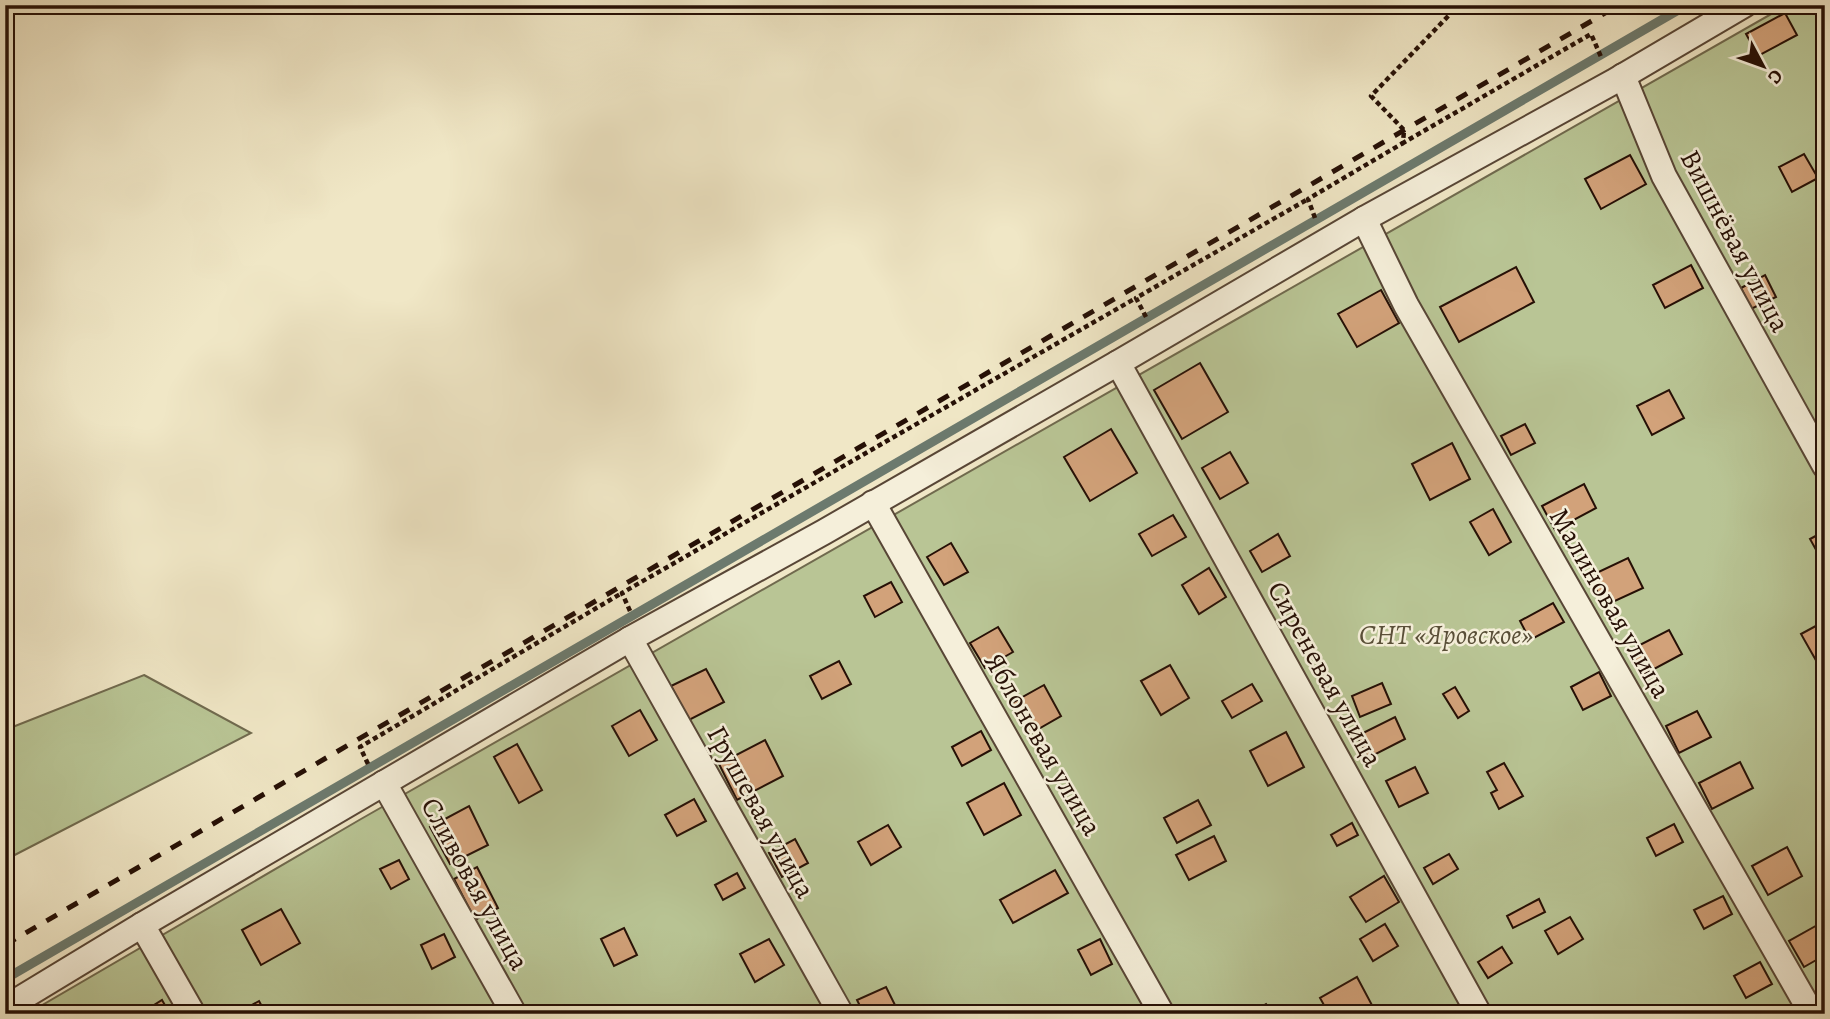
<svg xmlns="http://www.w3.org/2000/svg" width="1830" height="1019" viewBox="0 0 1830 1019" font-family="Alegreya,serif">
<rect width="100%" height="100%" fill="#f0e7c6"/>
<filter id="stains"><feTurbulence type="fractalNoise" baseFrequency=".00286" numOctaves="4"/><feColorMatrix values="0 0 0 0 .2 0 0 0 0 .09 0 0 0 0 .02 0 0 0 .5 -.17"/></filter>
<radialGradient id="worn" r=".72"><stop offset=".6" stop-color="#630" stop-opacity="0"/><stop offset="1" stop-color="#630" stop-opacity=".3"/></radialGradient>
<g fill="#b9c595" stroke="#706a4e" stroke-width="2">
<path d="M 1787,5 L 1825,5 L 1825,1014 L 27,1014 L 361,819 Z"/>
<path d="M 144,675 L 251,733 L 5,860 L 5,730 Z"/>
</g>
<g fill="none" stroke-linecap="round" stroke-linejoin="round">
<path stroke="#6c7a6e" stroke-width="9" d="M 5,979 L 1687,5"/>
</g>
<g fill="#d2a27a" stroke="#261006" stroke-width="2">
<path d="M 1816,5 L 1825,5 L 1825,21 Z"/>
<path d="M 1785,13 L 1797,35 L 1758,56 L 1746,34 Z"/>
<path d="M 1804,154 L 1818,178 L 1792,192 L 1779,167 Z"/>
<path d="M 1630,155 L 1646,184 L 1601,209 L 1585,179 Z"/>
<path d="M 1691,265 L 1703,288 L 1665,308 L 1653,285 Z"/>
<path d="M 1516,267 L 1534,302 L 1459,342 L 1440,307 Z"/>
<path d="M 1765,275 L 1776,297 L 1751,309 L 1741,288 Z"/>
<path d="M 1381,290 L 1399,323 L 1357,347 L 1338,314 Z"/>
<path d="M 1200,363 L 1228,412 L 1182,439 L 1154,390 Z"/>
<path d="M 1669,390 L 1684,418 L 1652,435 L 1637,406 Z"/>
<path d="M 1525,424 L 1535,443 L 1511,455 L 1501,436 Z"/>
<path d="M 1111,429 L 1137,473 L 1090,501 L 1064,457 Z"/>
<path d="M 1452,443 L 1470,479 L 1430,500 L 1412,464 Z"/>
<path d="M 1230,452 L 1248,483 L 1220,499 L 1202,468 Z"/>
<path d="M 1584,484 L 1596,508 L 1555,530 L 1542,506 Z"/>
<path d="M 1493,509 L 1511,542 L 1489,555 L 1470,522 Z"/>
<path d="M 1173,515 L 1186,537 L 1152,556 L 1139,534 Z"/>
<path d="M 1825,531 L 1825,566 L 1810,539 Z"/>
<path d="M 1278,534 L 1290,556 L 1262,572 L 1250,551 Z"/>
<path d="M 951,543 L 968,572 L 944,585 L 927,557 Z"/>
<path d="M 1628,558 L 1643,588 L 1604,606 L 1590,576 Z"/>
<path d="M 1209,568 L 1226,597 L 1199,614 L 1182,585 Z"/>
<path d="M 891,582 L 902,602 L 875,617 L 864,596 Z"/>
<path d="M 1553,603 L 1564,622 L 1530,640 L 1520,621 Z"/>
<path d="M 1825,621 L 1825,670 L 1822,671 L 1801,634 Z"/>
<path d="M 998,627 L 1013,652 L 985,668 L 970,643 Z"/>
<path d="M 1669,630 L 1682,654 L 1643,675 L 1630,650 Z"/>
<path d="M 839,661 L 851,684 L 822,699 L 810,676 Z"/>
<path d="M 1170,665 L 1189,698 L 1161,715 L 1141,681 Z"/>
<path d="M 706,669 L 724,702 L 689,720 L 671,686 Z"/>
<path d="M 1599,672 L 1611,696 L 1583,710 L 1571,687 Z"/>
<path d="M 1382,683 L 1391,704 L 1360,717 L 1352,696 Z"/>
<path d="M 1252,684 L 1262,701 L 1232,718 L 1222,701 Z"/>
<path d="M 1044,685 L 1061,716 L 1028,735 L 1010,704 Z"/>
<path d="M 1455,687 L 1469,711 L 1458,718 L 1443,694 Z"/>
<path d="M 640,710 L 657,740 L 629,756 L 612,726 Z"/>
<path d="M 1697,711 L 1711,737 L 1679,753 L 1666,726 Z"/>
<path d="M 1395,717 L 1405,739 L 1368,758 L 1357,736 Z"/>
<path d="M 981,731 L 991,750 L 962,766 L 952,747 Z"/>
<path d="M 1286,732 L 1304,767 L 1268,786 L 1250,751 Z"/>
<path d="M 765,740 L 783,776 L 737,800 L 719,764 Z"/>
<path d="M 517,744 L 542,790 L 519,803 L 494,757 Z"/>
<path d="M 1740,762 L 1753,788 L 1712,809 L 1699,783 Z"/>
<path d="M 1504,763 L 1523,796 L 1499,809 L 1491,793 L 1497,790 L 1487,772 Z"/>
<path d="M 1415,767 L 1428,793 L 1399,807 L 1386,781 Z"/>
<path d="M 1004,783 L 1021,815 L 984,835 L 967,803 Z"/>
<path d="M 694,799 L 706,821 L 677,836 L 665,815 Z"/>
<path d="M 1198,800 L 1211,825 L 1177,843 L 1164,818 Z"/>
<path d="M 469,806 L 488,845 L 450,864 L 430,827 Z"/>
<path d="M 1352,823 L 1358,835 L 1337,846 L 1331,835 Z"/>
<path d="M 1674,824 L 1683,842 L 1656,856 L 1647,838 Z"/>
<path d="M 888,825 L 901,847 L 871,865 L 858,842 Z"/>
<path d="M 1214,836 L 1226,861 L 1189,880 L 1176,855 Z"/>
<path d="M 795,839 L 808,863 L 782,877 L 769,853 Z"/>
<path d="M 1787,847 L 1802,876 L 1768,895 L 1752,866 Z"/>
<path d="M 1449,854 L 1458,869 L 1433,884 L 1424,868 Z"/>
<path d="M 399,860 L 409,879 L 391,889 L 380,869 Z"/>
<path d="M 477,867 L 498,908 L 475,920 L 454,879 Z"/>
<path d="M 1055,870 L 1068,893 L 1013,923 L 1000,900 Z"/>
<path d="M 737,873 L 745,888 L 723,900 L 715,885 Z"/>
<path d="M 1384,876 L 1399,902 L 1366,922 L 1350,897 Z"/>
<path d="M 1723,896 L 1732,914 L 1704,929 L 1694,910 Z"/>
<path d="M 1539,899 L 1545,912 L 1513,928 L 1507,916 Z"/>
<path d="M 281,909 L 300,943 L 261,965 L 242,930 Z"/>
<path d="M 1570,917 L 1583,939 L 1558,954 L 1545,931 Z"/>
<path d="M 1821,923 L 1825,930 L 1825,955 L 1804,967 L 1789,941 Z"/>
<path d="M 1385,924 L 1398,946 L 1373,961 L 1360,939 Z"/>
<path d="M 624,928 L 637,955 L 614,966 L 601,939 Z"/>
<path d="M 444,934 L 455,957 L 432,969 L 421,945 Z"/>
<path d="M 769,939 L 784,965 L 755,982 L 740,954 Z"/>
<path d="M 1100,939 L 1112,964 L 1091,975 L 1078,950 Z"/>
<path d="M 1502,947 L 1512,963 L 1488,978 L 1478,962 Z"/>
<path d="M 1760,962 L 1772,984 L 1746,998 L 1734,976 Z"/>
<path d="M 1357,977 L 1373,1007 L 1361,1014 L 1329,1014 L 1320,998 Z"/>
<path d="M 886,987 L 897,1009 L 887,1014 L 864,1014 L 857,1000 Z"/>
<path d="M 162,1000 L 170,1014 L 140,1014 Z"/>
<path d="M 259,1001 L 266,1014 L 236,1014 Z"/>
<path d="M 1266,1004 L 1272,1014 L 1249,1014 Z"/>
</g>
<g fill="none" stroke-linecap="round" stroke-linejoin="round">
<g stroke="#584636" stroke-width="28">
<g id="minor">
<path d="M 1623,76 L 1664,176 L 1825,466"/>
<path d="M 1364,219 L 1406,305 L 1812,1014"/>
<path d="M 1118,363 L 1479,1014"/>
<path d="M 873,503 L 1162,1014"/>
<path d="M 630,639 L 841,1014"/>
<path d="M 384,783 L 514,1014"/>
<path d="M 142,925 L 193,1014"/>
<path d="M 5,1008 L 142,925 L 630,639 L 824,532 L 1118,363 L 1364,219 L 1613,82 L 1744,5"/>
</g>
</g>
<g stroke="#261006" stroke-width="4.5" stroke-dasharray="5 3.5" stroke-linecap="butt">
<path d="M 1461,5 L 1456,8 L 1371,96 L 1404,130 L 1403,143 L 1591,34 L 1602,59"/>
<path d="M 1315,218 L 1308,199 L 1403,143"/>
<path d="M 1146,317 L 1136,298 L 1308,199"/>
<path d="M 630,611 L 622,593 L 1136,298"/>
<path d="M 368,764 L 360,747 L 622,593"/>
</g>
<use href="#minor" stroke="#f5efda" stroke-width="24"/>
<path stroke="#261006" stroke-width="5" stroke-dasharray="12 12" stroke-linecap="butt" d="M 5,945 L 1619,5"/>
</g>
<g text-anchor="middle" dominant-baseline="central" stroke-width="5" stroke-linejoin="round" paint-order="stroke">
<g font-size="28" fill="#261006" stroke="#f5efda">
<text transform="translate(1735 241) rotate(62)">Вишнёвая улица</text>
<text transform="translate(1610 603) rotate(60)">Малиновая улица</text>
<text transform="translate(1325 674) rotate(61)">Сиреневая улица</text>
<text transform="translate(1043 744) rotate(60)">Яблоневая улица</text>
<text transform="translate(761 812) rotate(61)">Грушевая улица</text>
<text transform="translate(475 884) rotate(61)">Сливовая улица</text>
</g>
<g font-size="28" font-style="italic" fill="#594f38" stroke="#f5efda">
<text x="1446" y="635">СНТ «Яровское»</text>
</g>
</g>
<rect width="1830" height="1019" fill="none" stroke="#f0e7c6" stroke-width="28"/>
<rect x="7" y="7" width="1816" height="1005" fill="none" stroke="#261006" stroke-width="3.5"/>
<rect x="14" y="14" width="1802" height="991" fill="none" stroke="#261006" stroke-width="2"/>
<g transform="translate(1763 66) rotate(131)" stroke="#f5efda" stroke-width="5" paint-order="stroke">
<path d="M0-5L12 26L0 18L-12 26Z" fill="#261006"/>
<text y="-10" font-size="19" font-weight="bold" text-anchor="middle" fill="#261006">С</text>
</g>
<rect width="100%" height="100%" filter="url(#stains)"/>
<rect width="100%" height="100%" fill="url(#worn)"/>
</svg>
